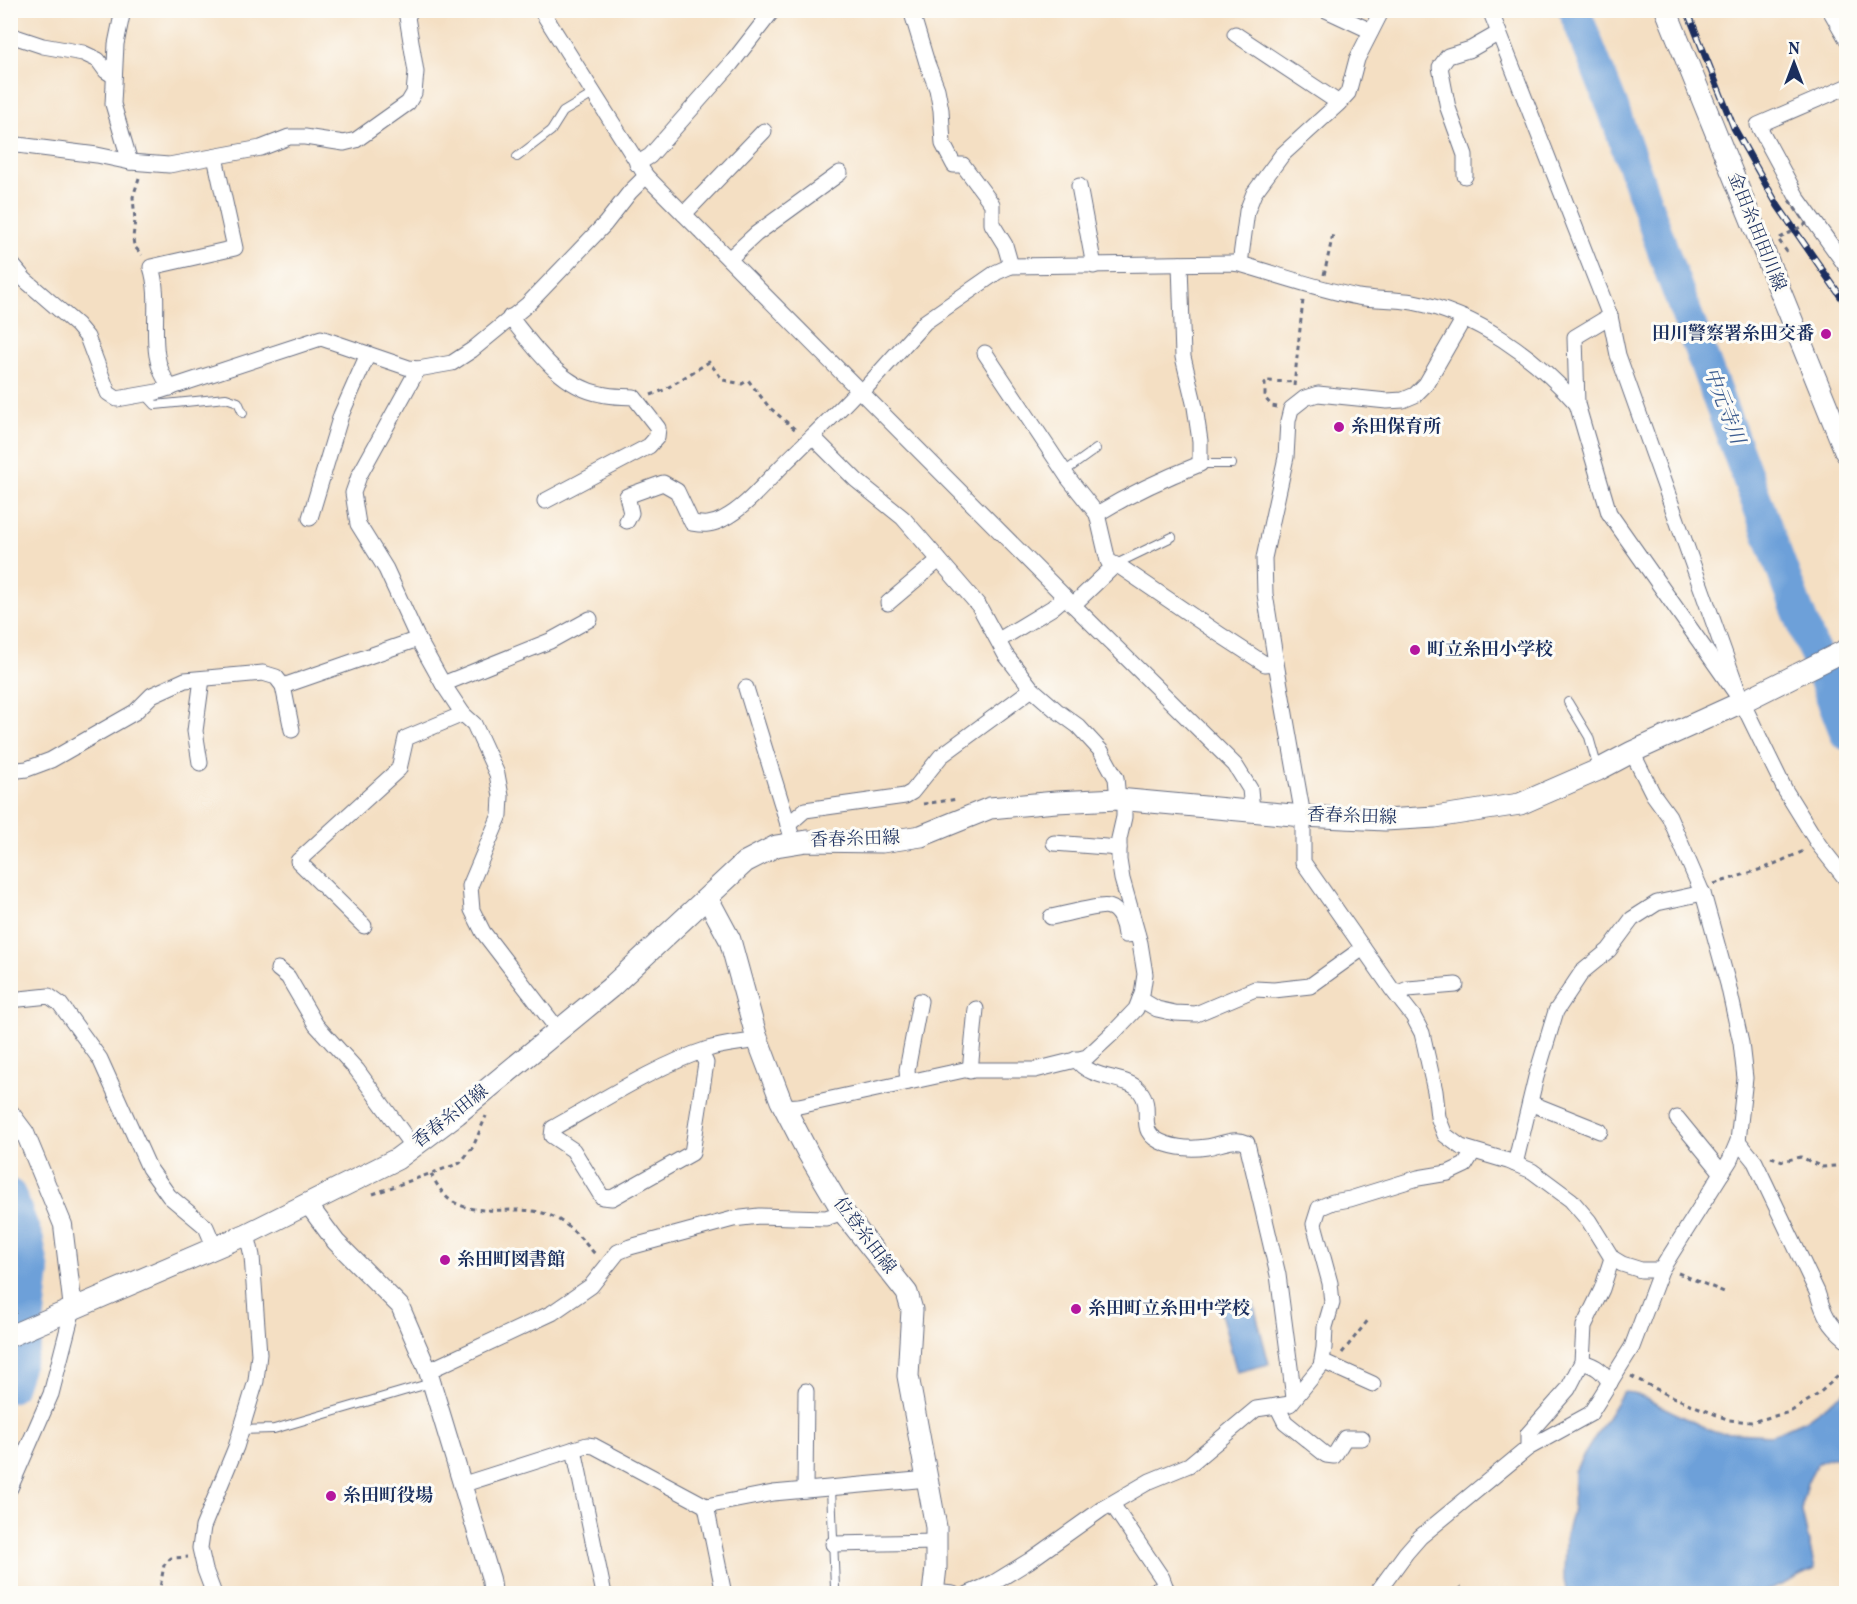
<svg xmlns="http://www.w3.org/2000/svg" width="1857" height="1604" viewBox="0 0 1857 1604" font-family="Vollkorn,'Noto Serif JP',serif">
<rect width="100%" height="100%" fill="#fdfcf7"/>
<filter id="ink" filterUnits="userSpaceOnUse"><feTurbulence type="fractalNoise" baseFrequency=".0167" numOctaves="2"/><feDisplacementMap in="SourceGraphic" scale="12" xChannelSelector="R" yChannelSelector="G"/><feConvolveMatrix kernelMatrix="1 2 1 2 8 2 1 2 1" color-interpolation-filters="sRGB"/></filter>
<filter id="wash" filterUnits="userSpaceOnUse"><feTurbulence type="fractalNoise" baseFrequency=".008" numOctaves="4" result="noise"/><feDisplacementMap in="SourceGraphic" scale="24" xChannelSelector="R" yChannelSelector="G"/><feGaussianBlur stdDeviation="1.35" result="paint"/><feColorMatrix in="noise" values="0 0 0 0 0 0 0 0 0 0 0 0 0 0 0 0 0 1.4 0 .05"/><feComposite in="paint" operator="in"/></filter>
<g filter="url(#wash)">
<rect width="100%" height="100%" fill="#f4dfc3"/>
<g fill="#6da0d9" stroke="#44689c" stroke-width="1.5">
<path d="M 1253,1302 L 1269,1364 L 1237,1372 L 1220,1309 Z"/>
<path d="M 1846,1391 L 1846,1458 L 1830,1458 L 1818,1463 L 1807,1483 L 1802,1503 L 1802,1512 L 1815,1569 L 1764,1593 L 1567,1593 L 1564,1579 L 1565,1539 L 1573,1509 L 1574,1471 L 1623,1392 L 1634,1393 L 1714,1432 L 1771,1435 L 1805,1420 Z"/>
</g>
<g fill="none" stroke-linecap="round" stroke-linejoin="round">
<g stroke="#6da0d9" stroke-width="32">
<path d="M 1574,10 L 1613,108 L 1668,265 L 1794,601 L 1846,734"/>
<path d="M 10,1195 L 28,1241 L 34,1272 L 26,1340 L 10,1387"/>
</g>
</g>
</g>
<g filter="url(#ink)">
<g fill="none" stroke-linecap="round" stroke-linejoin="round">
<g stroke="#676d81" stroke-width="10">
<g id="service">
<path d="M 517,157 L 551,131 L 563,112 L 593,94"/>
<path d="M 145,394 L 155,405 L 226,398 L 238,402 L 243,413"/>
<path d="M 1200,464 L 1232,464"/>
<path d="M 1064,472 L 1096,449"/>
<path d="M 1116,564 L 1172,537"/>
<path d="M 1568,702 L 1589,737 L 1598,769"/>
<path d="M 241,1430 L 274,1429 L 431,1383"/>
<path d="M 831,1488 L 835,1588"/>
</g>
</g>
<g stroke="#676d81" stroke-width="17">
<g id="minor">
<path d="M 123,10 L 116,44 L 113,104 L 130,162"/>
<path d="M 541,10 L 646,176 L 1065,597 L 1235,765 L 1250,789 L 1252,810"/>
<path d="M 911,10 L 927,63 L 937,89 L 941,110 L 943,144 L 954,165 L 963,165 L 992,204 L 992,224 L 1005,245 L 1011,266"/>
<path d="M 1326,10 L 1371,31"/>
<path d="M 1490,10 L 1610,316 L 1575,337 L 1577,404 L 1609,513 L 1742,702"/>
<path d="M 1830,10 L 1846,38"/>
<path d="M 1235,34 L 1339,103"/>
<path d="M 10,35 L 43,46 L 83,53 L 98,60 L 106,71 L 114,76"/>
<path d="M 1846,87 L 1758,125 L 1798,199 L 1846,266"/>
<path d="M 10,144 L 97,155 L 130,162 L 169,165 L 261,148 L 289,137 L 305,137 L 344,143 L 356,140 L 408,103 L 414,93 L 416,72 L 407,17 L 411,10"/>
<path d="M 637,164 L 650,156 L 731,64 L 773,10"/>
<path d="M 1465,176 L 1465,155 L 1448,108 L 1440,67 L 1448,56 L 1471,49 L 1499,33"/>
<path d="M 1079,186 L 1094,266"/>
<path d="M 684,214 L 764,131"/>
<path d="M 729,259 L 756,234 L 840,173"/>
<path d="M 10,262 L 25,280 L 77,325 L 87,337 L 108,393 L 117,399 L 157,392 L 321,338 L 409,368 L 418,369 L 452,363 L 472,350 L 528,304 L 605,224 L 630,192 L 646,176"/>
<path d="M 1240,264 L 1247,211 L 1254,193 L 1282,155 L 1337,105 L 1348,93 L 1357,59 L 1382,10"/>
<path d="M 1610,316 L 1618,355 L 1742,702 L 1785,790 L 1819,845 L 1846,879"/>
<path d="M 510,317 C 534,347 561,387 601,394 C 612,397 623,396 634,397 L 658,428 L 657,437 L 649,446 L 545,501"/>
<path d="M 985,353 L 1069,479 L 1097,514 L 1108,561 L 1122,568 L 1219,634 L 1265,664 L 1276,663 L 1303,816 L 1303,862 L 1391,988 L 1413,1016 L 1422,1033 L 1435,1091 L 1438,1117 L 1445,1135 L 1461,1147 L 1508,1161 L 1532,1171 L 1571,1200 L 1589,1221 L 1612,1258 L 1622,1264 L 1641,1270 L 1661,1270"/>
<path d="M 418,369 L 359,476 L 353,493 L 358,524 L 386,569 L 418,639 L 443,684 L 463,714 L 474,724 L 497,774 L 501,796 L 500,815 L 470,886 L 472,910 L 483,932 L 559,1031"/>
<path d="M 171,388 C 143,354 164,307 151,267 L 235,248 L 215,157"/>
<path d="M 862,392 L 925,322 L 997,272 L 1011,266 L 1232,263 L 1240,264 C 1279,275 1318,289 1358,297 C 1376,300 1395,299 1413,302 C 1477,314 1534,356 1577,404"/>
<path d="M 813,437 L 856,480 L 903,518 L 979,606 L 1005,654 L 1032,689 L 1056,710 L 1078,726 L 1101,751 L 1116,778 L 1118,799"/>
<path d="M 1097,514 C 1130,494 1164,478 1200,464 L 1200,441 L 1195,407 L 1183,357 L 1180,264"/>
<path d="M 310,518 L 341,415 L 368,354"/>
<path d="M 627,521 L 631,513 L 627,496 L 663,483 L 677,491 L 692,523 C 704,525 712,525 723,519 C 745,508 763,485 781,467 C 807,441 834,416 859,389"/>
<path d="M 888,603 L 939,560"/>
<path d="M 1073,605 L 1115,565"/>
<path d="M 999,640 L 1052,608 L 1065,597"/>
<path d="M 1276,663 L 1265,594 L 1264,558 L 1286,457 L 1288,421 L 1291,409 L 1305,398 L 1318,394 L 1387,401 L 1403,400 L 1415,395 L 1426,384 L 1464,318"/>
<path d="M 443,684 L 550,641 L 590,619"/>
<path d="M 283,686 L 292,730"/>
<path d="M 746,688 L 791,834"/>
<path d="M 200,763 L 195,731 L 202,679"/>
<path d="M 10,771 L 27,769 L 51,760 L 135,712 L 152,695 L 185,680 L 263,673 L 276,677 L 283,686 L 418,639"/>
<path d="M 788,825 L 805,810 L 905,796 L 912,792 L 941,756 L 1032,689"/>
<path d="M 1054,843 L 1119,848"/>
<path d="M 1051,917 C 1063,915 1101,904 1109,907 C 1120,910 1124,925 1125,935 L 1137,934"/>
<path d="M 364,926 L 298,861 L 399,769 L 406,738 L 463,714"/>
<path d="M 278,969 L 288,977 L 316,1025 L 357,1070 L 413,1147"/>
<path d="M 1396,994 L 1408,989 L 1456,985"/>
<path d="M 1140,999 L 1157,1009 L 1175,1013 L 1196,1014 L 1255,989 L 1274,990 L 1310,986 L 1363,948"/>
<path d="M 10,1000 L 49,996 L 60,1004 L 100,1059 L 149,1168 L 169,1196 L 206,1227 L 215,1248"/>
<path d="M 701,1052 L 706,1063 L 692,1153 L 612,1198 L 602,1197 L 573,1150 L 552,1136 L 553,1128 C 602,1101 655,1066 708,1049 C 724,1044 742,1043 758,1040"/>
<path d="M 1076,1059 C 1091,1081 1127,1075 1140,1091 C 1156,1111 1132,1132 1166,1144 C 1178,1148 1194,1149 1207,1147 C 1220,1145 1234,1137 1247,1143 L 1278,1275 L 1294,1398"/>
<path d="M 970,1071 L 976,1009"/>
<path d="M 908,1082 L 907,1070 L 920,1001"/>
<path d="M 1530,1103 L 1600,1131"/>
<path d="M 784,1107 L 799,1106 L 964,1070 L 1035,1070 L 1087,1057 L 1115,1031 L 1136,1009 L 1142,994 L 1145,974 L 1140,943 L 1122,879 L 1119,860 L 1119,839 L 1124,817 L 1124,800"/>
<path d="M 1677,1118 L 1722,1173"/>
<path d="M 1738,1141 L 1755,1162 L 1817,1292 C 1824,1314 1829,1325 1846,1339"/>
<path d="M 1515,1164 L 1536,1077 L 1556,1011 L 1582,972 L 1609,950 L 1632,919 L 1657,903 L 1703,893"/>
<path d="M 1322,1361 L 1373,1384"/>
<path d="M 1582,1362 C 1596,1366 1602,1370 1610,1383"/>
<path d="M 428,1371 L 552,1313 L 591,1286 L 618,1252 L 630,1247 L 733,1219 L 759,1216 L 826,1218 L 843,1212"/>
<path d="M 1277,1406 L 1285,1422 L 1326,1455 L 1334,1456 L 1345,1438 L 1362,1438"/>
<path d="M 1528,1448 L 1528,1434 L 1568,1389 L 1582,1362 L 1584,1326 L 1602,1289 L 1612,1258"/>
<path d="M 574,1449 L 604,1594"/>
<path d="M 461,1485 L 587,1445 L 594,1446 L 706,1506 L 773,1493 L 928,1479"/>
<path d="M 10,1488 L 51,1394 L 73,1309"/>
<path d="M 805,1490 L 806,1391"/>
<path d="M 1112,1504 L 1162,1578 L 1168,1594"/>
<path d="M 706,1506 L 724,1594"/>
<path d="M 833,1544 L 936,1542"/>
<path d="M 933,1592 L 953,1594"/>
<path d="M 214,1594 L 205,1570 L 200,1548 L 203,1527 L 236,1447 L 256,1381 L 259,1354 L 252,1256 L 247,1234"/>
<path d="M 968,1594 L 995,1582 L 1029,1561 L 1102,1509 L 1150,1481 L 1189,1465 L 1256,1409 L 1290,1404 L 1321,1366 L 1324,1348 L 1325,1327 L 1332,1303 L 1330,1283 L 1314,1224 L 1319,1208 L 1333,1202 L 1350,1199 L 1418,1178 L 1448,1173 L 1465,1165 L 1473,1152"/>
<path d="M 1145,1594 L 1166,1588"/>
<path d="M 1376,1594 L 1406,1553 L 1420,1537 L 1528,1448 L 1590,1414 L 1632,1347 L 1661,1270 L 1730,1160 L 1738,1141 L 1745,1078 L 1741,1043 L 1728,984 L 1704,897 L 1669,816 L 1653,794 L 1632,752"/>
</g>
</g>
<g stroke="#676d81" stroke-width="20">
<g id="tertiary">
<path d="M 10,1113 L 25,1133 L 63,1225 L 73,1309"/>
<path d="M 307,1203 L 336,1242 L 400,1306 L 428,1371 L 491,1579 L 493,1594"/>
</g>
</g>
<g stroke="#676d81" stroke-width="23">
<g id="secondary">
<path d="M 1666,10 L 1846,453"/>
<path d="M 708,899 L 730,940 L 756,1035 L 781,1101 L 808,1153 L 843,1212 L 907,1293 L 912,1310 L 908,1376 L 936,1527 L 936,1567 L 933,1594"/>
<path d="M 10,1336 L 247,1234 L 397,1159 L 457,1114 L 610,988 L 745,862 L 776,846 L 807,841 L 882,842 L 921,836 L 990,808 L 1056,802 L 1118,799 L 1303,816 L 1385,820 L 1435,817 L 1520,804 L 1598,770 L 1632,752 L 1742,702 L 1846,650"/>
</g>
</g>
<g stroke="#676d81" stroke-width="3" stroke-dasharray="4.5 4.5" stroke-linecap="butt">
<path d="M 139,178 L 133,197 L 135,220 L 133,238 L 134,246 L 142,255"/>
<path d="M 1324,275 L 1333,234"/>
<path d="M 1294,386 L 1303,300"/>
<path d="M 651,395 L 664,390 L 709,362 L 723,380 L 742,384 L 748,380 L 769,407 L 797,431"/>
<path d="M 1277,407 L 1272,406 L 1265,398 L 1265,381 L 1295,382"/>
<path d="M 923,804 L 958,799"/>
<path d="M 1714,884 L 1765,868 L 1806,850"/>
<path d="M 1771,1157 L 1783,1161 L 1801,1157 L 1822,1167 L 1846,1165"/>
<path d="M 431,1174 C 436,1183 442,1194 450,1200 C 480,1220 519,1202 551,1216 C 570,1224 582,1240 596,1255"/>
<path d="M 373,1194 L 460,1163 L 473,1147 L 486,1116"/>
<path d="M 10,1238 L 16,1273 L 15,1314"/>
<path d="M 1678,1273 L 1724,1292"/>
<path d="M 1342,1353 L 1369,1319"/>
<path d="M 1631,1376 L 1668,1395 L 1729,1420 L 1751,1422 L 1790,1412 L 1817,1395 L 1846,1369"/>
<path d="M 1460,1587 L 1464,1594"/>
<path d="M 159,1594 L 164,1565 L 171,1558 L 188,1557"/>
</g>
<use href="#service" stroke="#fff" stroke-width="8"/>
<use href="#minor" stroke="#fff" stroke-width="15"/>
<use href="#tertiary" stroke="#fff" stroke-width="18"/>
<use href="#secondary" stroke="#fff" stroke-width="21"/>
<g stroke="#1b2f5e" stroke-width="7">
<path id="rail" d="M 1687,10 L 1734,128 L 1778,206 L 1846,304"/>
</g>
<use href="#rail" stroke="#fdfcf7" stroke-width="4.5" stroke-dasharray="14" stroke-linecap="butt"/>
<path stroke="#676d81" stroke-width="3" stroke-dasharray="4.5 4.5" stroke-linecap="butt" d="M 1787,252 L 1778,239 L 1806,224 L 1789,200"/>
</g>
</g>
<g fill="#b5179e" stroke="#fdfcf7" stroke-width="2">
<circle cx="1826" cy="334" r="6"/>
<circle cx="1339" cy="427" r="6"/>
<circle cx="1415" cy="650" r="6"/>
<circle cx="445" cy="1260" r="6"/>
<circle cx="1076" cy="1309" r="6"/>
<circle cx="331" cy="1496" r="6"/>
</g>
<g text-anchor="middle" dominant-baseline="central" stroke-width="6" stroke-linejoin="round" paint-order="stroke">
<g font-size="18" fill="#1b2f5e" stroke="#fdfcf7">
<text transform="translate(1756 232) rotate(68)">金田糸田田川線</text>
<text transform="translate(1352 817) rotate(2)">香春糸田線</text>
<text transform="translate(855 840) rotate(-2)">香春糸田線</text>
<text transform="translate(451 1117) rotate(-38)">香春糸田線</text>
<text transform="translate(864 1236) rotate(53)">位登糸田線</text>
</g>
<g font-size="18" font-weight="bold" fill="#1b2f5e" stroke="#fdfcf7" text-anchor="start">
<text x="1814" y="334" text-anchor="end">田川警察署糸田交番</text>
<text x="1351" y="427">糸田保育所</text>
<text x="1427" y="650">町立糸田小学校</text>
<text x="457" y="1260">糸田町図書館</text>
<text x="1088" y="1309">糸田町立糸田中学校</text>
<text x="343" y="1496">糸田町役場</text>
</g>
<g font-size="20" font-style="italic" fill="#3c5c8f" stroke="#fdfcf7">
<text transform="translate(1723 406) rotate(69)">中元寺川</text>
</g>
</g>
<rect width="1857" height="1604" fill="none" stroke="#fdfcf7" stroke-width="36"/>
<g transform="translate(1794 63)" stroke="#fdfcf7" stroke-width="4.5" paint-order="stroke">
<path d="M0-4.5L10 22L0 15L-10 22Z" fill="#1b2f5e"/>
<text y="-9" font-size="16" font-weight="bold" text-anchor="middle" fill="#1b2f5e">N</text>
</g>
</svg>
